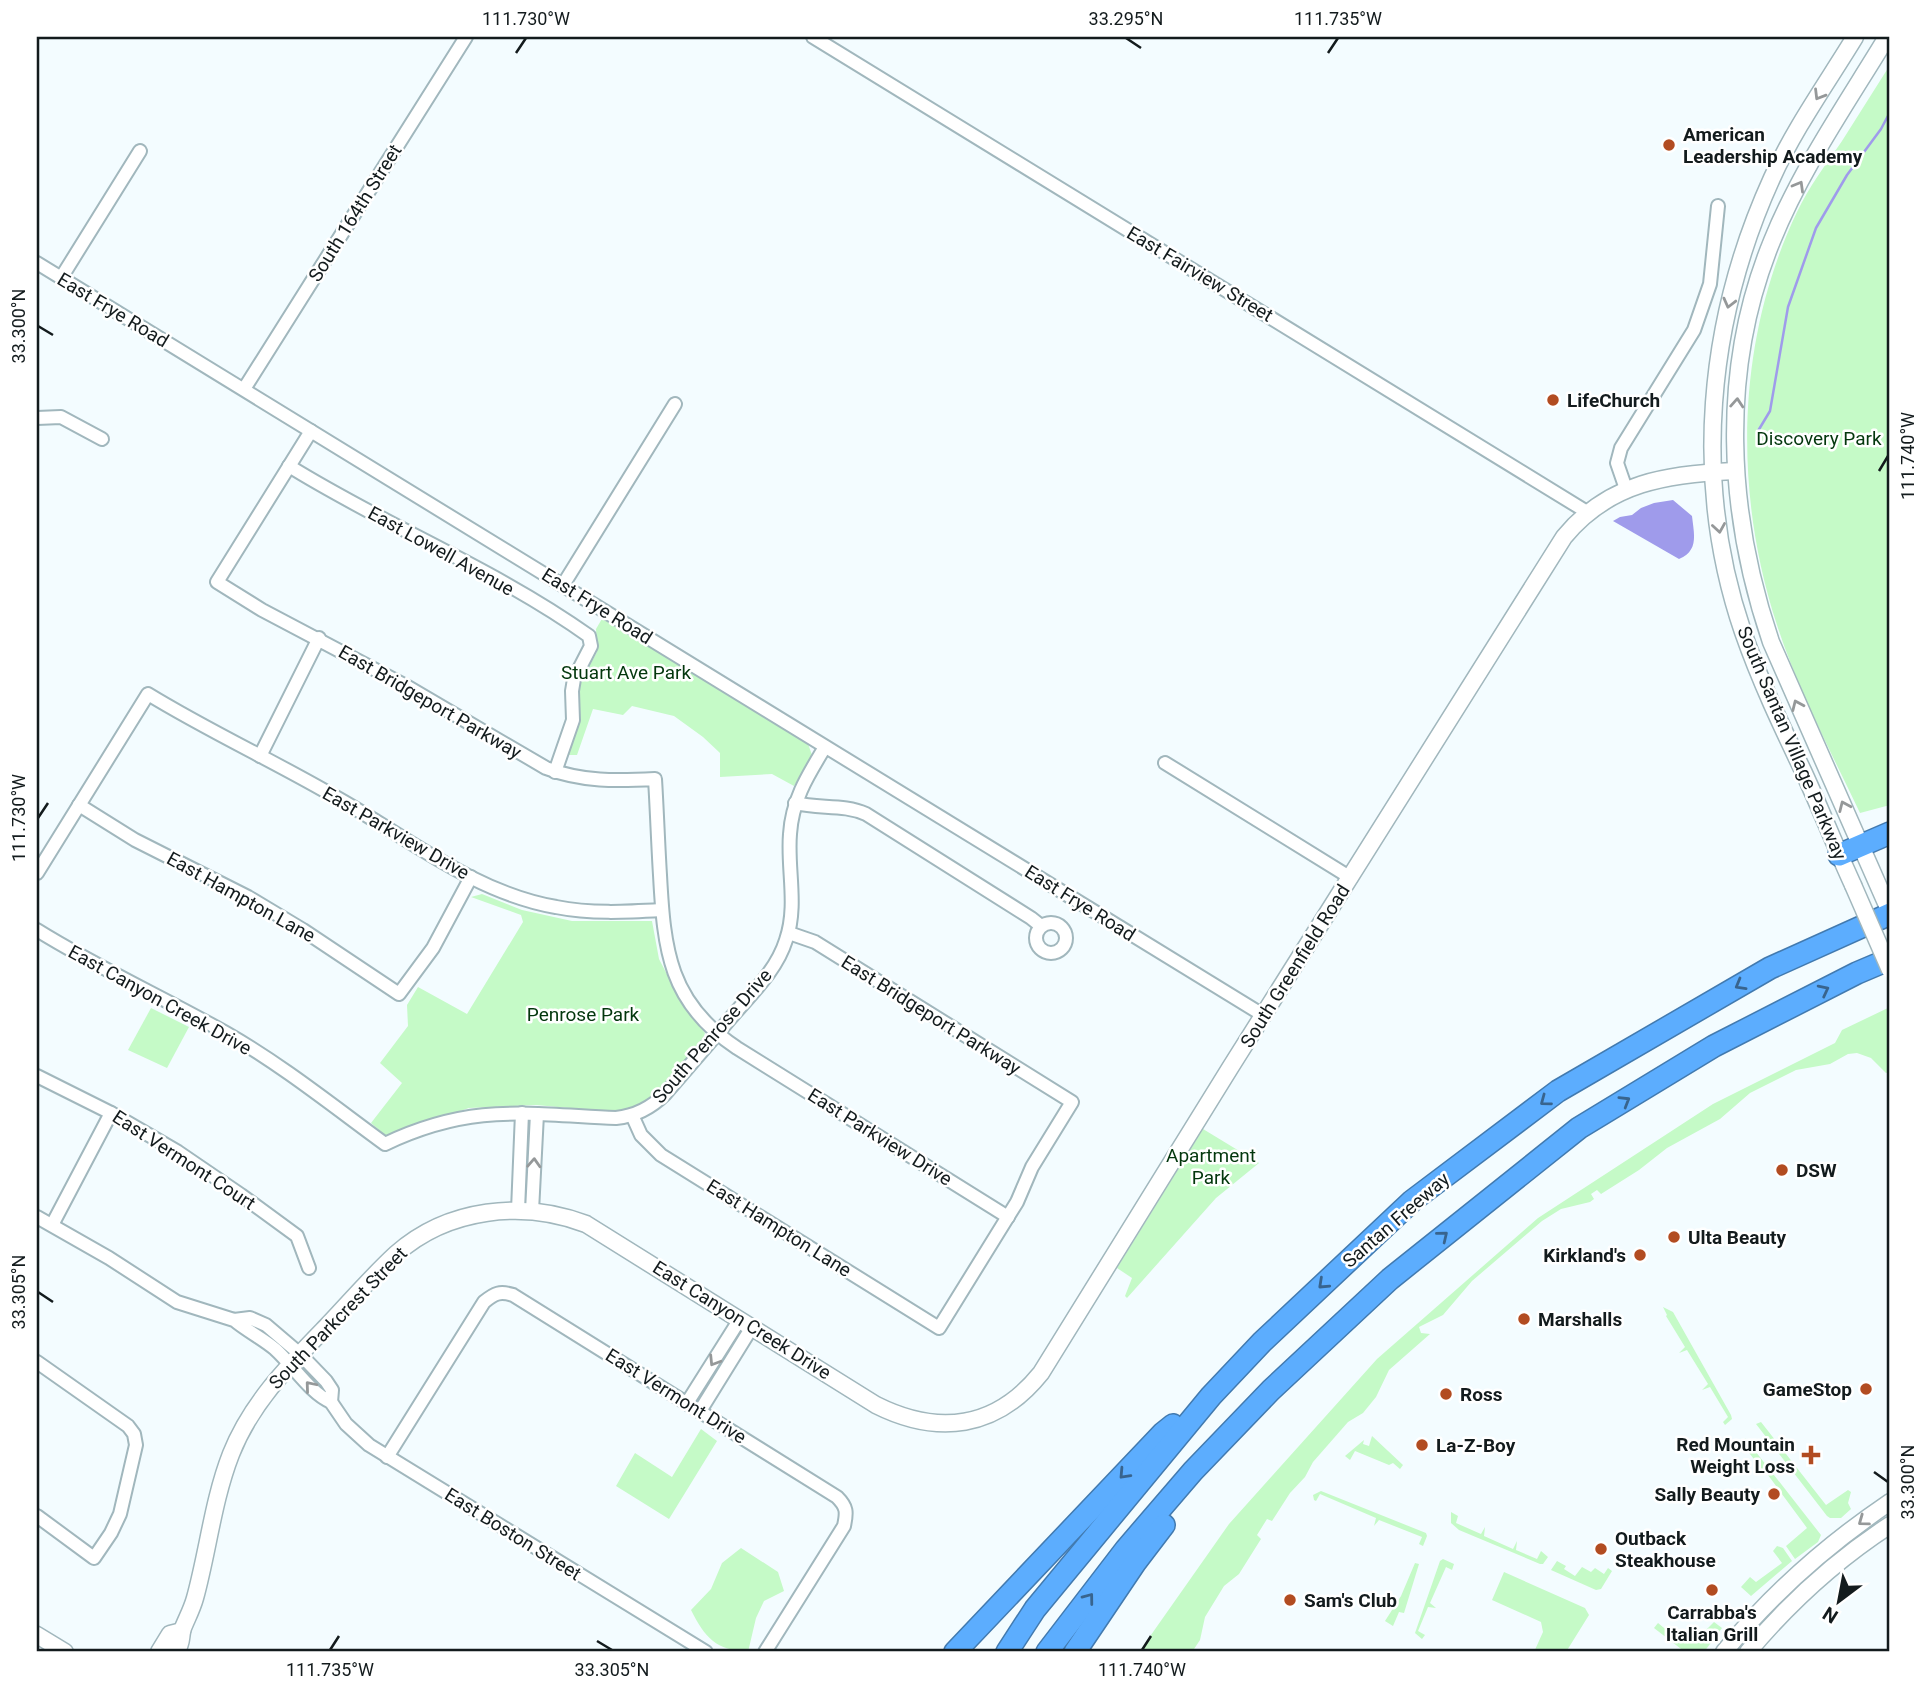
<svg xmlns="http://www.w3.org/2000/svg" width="1927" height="1689" viewBox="0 0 1927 1689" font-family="Roboto,sans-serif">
<rect width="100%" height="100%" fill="#f3fcff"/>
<g fill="#c5fac7">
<path d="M 1890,65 L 1890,805 L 1860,813 C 1831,752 1798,690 1777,625 C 1733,491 1736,340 1797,212 C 1809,187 1826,164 1842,141 C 1858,116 1874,90 1890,65 Z"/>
<path d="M 603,617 L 807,741 L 812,755 L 794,786 L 772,774 L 720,777 L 720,753 L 703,737 L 674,716 L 632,706 L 623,715 L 593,709 L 577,755 L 568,755 L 580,714 L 578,686 L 597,652 L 596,629 Z"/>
<path d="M 482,894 L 522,910 L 572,921 L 652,921 L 659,959 L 681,1001 L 705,1033 C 698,1059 657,1095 636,1114 L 536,1105 L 469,1108 L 386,1136 L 371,1123 L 402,1083 L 380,1063 L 408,1026 L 407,1005 L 418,987 L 467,1014 L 523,922 L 521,915 L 471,897 Z"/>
<path d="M 1890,1007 L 1890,1072 L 1886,1073 L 1871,1058 L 1857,1053 L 1848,1054 L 1830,1064 L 1796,1070 L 1750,1093 L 1720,1119 L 1667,1148 L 1639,1170 L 1601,1194 L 1597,1190 L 1591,1194 L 1594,1199 L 1590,1202 L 1561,1209 L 1542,1221 L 1472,1281 L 1443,1315 L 1419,1327 L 1421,1333 L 1430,1334 L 1389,1370 L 1376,1397 L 1363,1413 L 1348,1422 L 1313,1462 L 1305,1477 L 1290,1493 L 1272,1521 L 1267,1519 L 1257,1535 L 1261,1539 L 1239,1574 L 1224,1586 L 1205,1617 L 1200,1640 L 1192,1652 L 1139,1652 L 1229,1524 L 1377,1359 L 1538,1218 L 1713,1104 L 1835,1043 L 1842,1030 Z"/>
<path d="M 151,1008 L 189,1027 L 167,1068 L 128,1050 Z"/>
<path d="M 1203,1129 L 1259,1163 L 1216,1198 L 1127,1298 L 1125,1296 L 1132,1278 L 1117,1268 Z"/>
<path d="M 1663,1307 L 1673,1312 L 1731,1415 L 1732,1419 L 1725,1425 L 1723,1422 L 1728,1417 L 1710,1387 L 1702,1390 L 1708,1384 L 1687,1350 L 1679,1353 L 1685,1347 L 1666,1316 L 1667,1315 Z"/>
<path d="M 1761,1422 L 1826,1505 L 1848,1490 L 1851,1492 L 1848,1503 L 1851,1509 L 1841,1518 L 1830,1518 L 1827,1516 L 1756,1424 Z"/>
<path d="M 701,1429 L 717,1441 L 669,1519 L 616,1486 L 635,1453 L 672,1477 Z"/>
<path d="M 1372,1436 L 1403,1465 L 1400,1469 L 1393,1463 L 1389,1465 L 1355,1451 L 1350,1460 L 1345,1456 L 1364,1440 L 1363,1444 L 1369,1446 Z"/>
<path d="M 1745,1438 L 1821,1535 L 1818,1542 L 1795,1559 L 1786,1546 L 1807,1528 L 1765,1471 L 1764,1472 L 1743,1445 Z"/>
<path d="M 1321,1491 L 1426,1533 L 1427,1536 L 1423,1546 L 1419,1544 L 1422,1537 L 1379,1520 L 1374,1526 L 1376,1518 L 1320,1494 L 1316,1501 L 1314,1500 L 1313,1495 Z"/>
<path d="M 1451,1512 L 1458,1516 L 1456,1523 L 1481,1534 L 1485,1527 L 1484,1536 L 1513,1549 L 1517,1541 L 1516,1550 L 1537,1559 L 1541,1551 L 1548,1557 L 1543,1564 L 1540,1564 L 1459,1530 L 1451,1523 Z"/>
<path d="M 1777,1546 L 1783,1548 L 1792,1561 L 1751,1596 L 1741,1587 L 1750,1577 L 1756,1582 L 1782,1563 L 1773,1551 Z"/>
<path d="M 741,1548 L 778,1572 L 784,1591 L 764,1601 L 756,1618 L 748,1652 C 716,1650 705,1638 691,1610 L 711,1589 L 722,1563 Z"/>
<path d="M 1443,1559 L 1454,1564 L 1452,1570 L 1446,1567 L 1430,1603 L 1436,1608 L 1428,1607 L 1418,1631 L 1425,1635 L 1422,1639 L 1415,1633 L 1440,1561 Z"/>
<path d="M 1557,1561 L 1566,1566 L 1564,1569 L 1575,1576 L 1582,1567 L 1591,1572 L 1595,1568 L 1604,1574 L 1608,1568 L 1612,1571 L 1601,1589 L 1596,1590 L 1551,1570 Z"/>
<path d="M 1415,1563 L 1419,1564 L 1404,1613 L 1399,1612 L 1393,1626 L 1385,1621 L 1401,1596 Z"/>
<path d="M 1504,1572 L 1585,1608 L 1589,1615 L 1566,1652 L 1534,1652 L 1543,1632 L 1541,1622 L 1492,1600 Z"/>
<path d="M 1714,1622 L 1722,1628 L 1704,1652 L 1685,1652 L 1654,1628 L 1658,1623 L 1681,1642 L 1695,1641 Z"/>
</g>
<path fill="#9f9beb" d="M 1673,500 L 1692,516 C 1694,534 1699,551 1679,559 L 1613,521 L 1620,517 L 1632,515 L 1641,508 L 1654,503 Z"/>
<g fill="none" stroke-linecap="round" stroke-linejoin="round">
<path stroke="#9f9beb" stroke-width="2.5" d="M 1758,431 L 1770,411 L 1788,307 L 1816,228 L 1847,175 L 1881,129 L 1890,112"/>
<g stroke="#a1b7bd" stroke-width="16">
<g id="street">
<path d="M 813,37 L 1587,512"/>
<path d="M 37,263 L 1263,1015"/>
<path d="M 61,278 L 140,151"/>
<path d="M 244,389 L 466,37"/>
<path d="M 37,418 L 61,417 L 102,439"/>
<path d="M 311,431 L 217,582 L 262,610 L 406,686 L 546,768 C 582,782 617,781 655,779 C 657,811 658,843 660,875 C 664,950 669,1003 737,1048 L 1008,1217"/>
<path d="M 289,466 C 387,527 495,569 589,636 L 591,646 L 574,679 L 572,691 L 573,720 L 555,772"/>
<path d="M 1626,489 L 1617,463 L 1621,448 L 1694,330 L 1710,284 L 1718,206"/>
<path d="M 563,585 L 675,404"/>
<path d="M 260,756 L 319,638"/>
<path d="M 1165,763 L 1351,878"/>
<path d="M 795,803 C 819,809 844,804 866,814 L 1031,918 L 1041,926"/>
<path d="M 79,805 L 135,840 L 248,897 L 303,930 L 399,994 L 433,948 L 471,877"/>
<path d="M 37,873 L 148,694 C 210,732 276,762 339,799 C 408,838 475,893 556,907 C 591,914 626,912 662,910"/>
<circle cx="1051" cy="938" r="15"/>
<path d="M 37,930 C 98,968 164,998 226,1033 C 282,1065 333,1106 385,1144 C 471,1103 525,1114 616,1118 C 635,1116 651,1108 665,1094 C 688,1067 712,1040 735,1013 C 754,991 777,969 786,940 C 798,905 787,869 790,834 C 792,800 808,775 825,747"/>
<path d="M 37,1076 L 111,1113 L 178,1152 L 241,1195 L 297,1236 L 309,1268"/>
<path d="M 632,1115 L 641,1135 L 661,1155 L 939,1328 L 1017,1202 L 1032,1167 L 1072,1102 L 815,942 L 789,933"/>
<path d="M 518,1210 L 522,1113"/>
<path d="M 532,1211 L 537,1114"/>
<path d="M 37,1217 L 109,1258 L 177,1302 L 234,1320 L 250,1318 L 266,1325 L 300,1354 L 326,1381 L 332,1390 L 331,1402 C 310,1393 293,1365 275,1349 C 262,1338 247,1331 234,1320"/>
<path d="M 52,1225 L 111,1113"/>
<path d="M 37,1362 L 128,1426 L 134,1434 L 136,1445 L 120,1514 L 111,1533 L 94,1558 L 37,1516"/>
<path d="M 331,1402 L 346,1424 L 369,1445 L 706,1652"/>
<path d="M 687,1403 L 740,1319"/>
<path d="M 700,1411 L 752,1327"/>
<path d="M 387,1457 L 484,1302 C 495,1293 500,1291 513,1295 L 837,1497 C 847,1507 847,1512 844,1526 L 765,1652"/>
</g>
</g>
<g stroke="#a1b7bd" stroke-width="19">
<g id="secondary">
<path d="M 1887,37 C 1847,103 1801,169 1772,241 C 1719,370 1727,513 1771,642 L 1890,912"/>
<path d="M 1853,885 C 1836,848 1821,810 1804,773 C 1782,727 1760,681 1743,632 C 1692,483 1707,321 1772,178 C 1794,129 1827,83 1855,37"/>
<path d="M 37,1635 L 65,1652"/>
<path d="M 159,1652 L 170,1634 L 182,1631"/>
<path d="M 176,1652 C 183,1642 180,1637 183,1628 C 187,1618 192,1609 195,1598 C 208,1551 213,1500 231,1454 C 251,1403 289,1365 326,1327 C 349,1303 371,1277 396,1254 C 448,1208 523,1200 586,1224 L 876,1405 C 938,1436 996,1429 1041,1373 L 1230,1068 L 1564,537 C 1609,482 1668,474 1735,471"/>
<path d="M 1724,1652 C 1772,1593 1828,1544 1890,1502"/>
<path d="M 1748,1652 C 1789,1603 1836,1560 1890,1525"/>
</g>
</g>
<g stroke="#427aaf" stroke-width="24">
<g id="highway">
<path d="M 1839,855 L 1890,833"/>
<path d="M 955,1652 L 1163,1433 L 1173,1425"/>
<path d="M 1007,1652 L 1035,1609 L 1211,1396 L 1262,1342 L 1412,1201 L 1558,1091 L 1770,968 L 1890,914"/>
<path d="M 1047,1652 L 1126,1549 L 1193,1471 L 1271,1390 L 1390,1279 L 1579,1128 L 1714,1046 L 1857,973 L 1890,959"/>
<path d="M 1075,1652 L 1135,1563 L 1164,1525"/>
</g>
</g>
<use href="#street" stroke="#fff" stroke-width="12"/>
<use href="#secondary" stroke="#fff" stroke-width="16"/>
<use href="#highway" stroke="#5cadfe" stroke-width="21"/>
<g stroke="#a1b7bd" stroke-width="19" stroke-linecap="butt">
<path id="secondary-bridge" d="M 1853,885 L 1890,970"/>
</g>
<use href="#secondary-bridge" stroke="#fff" stroke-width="16"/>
</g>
<defs><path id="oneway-chevron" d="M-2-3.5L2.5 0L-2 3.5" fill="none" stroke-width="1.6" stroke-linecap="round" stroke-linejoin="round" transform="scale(1.75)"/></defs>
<g stroke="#959899">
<use href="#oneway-chevron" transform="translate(1819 95) rotate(121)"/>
<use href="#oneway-chevron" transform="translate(1799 186) rotate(-60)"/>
<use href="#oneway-chevron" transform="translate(1729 303) rotate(104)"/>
<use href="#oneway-chevron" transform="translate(1737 403) rotate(-86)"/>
<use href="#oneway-chevron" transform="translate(1719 528) rotate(81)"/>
<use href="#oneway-chevron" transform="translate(1797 705) rotate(-114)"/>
<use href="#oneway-chevron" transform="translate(1844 806) rotate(-114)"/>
<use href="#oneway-chevron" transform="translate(534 1163) rotate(-87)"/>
<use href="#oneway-chevron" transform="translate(714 1361) rotate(122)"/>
<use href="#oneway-chevron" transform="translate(310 1386) rotate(-130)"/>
<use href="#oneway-chevron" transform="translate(1863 1521) rotate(144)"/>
</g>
<g stroke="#38648e">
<use href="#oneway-chevron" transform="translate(1740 985) rotate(150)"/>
<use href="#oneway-chevron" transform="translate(1824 990) rotate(-27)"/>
<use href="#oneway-chevron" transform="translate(1545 1101) rotate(143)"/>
<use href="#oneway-chevron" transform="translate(1625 1101) rotate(-31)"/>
<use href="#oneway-chevron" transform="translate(1443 1236) rotate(-39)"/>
<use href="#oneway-chevron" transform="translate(1323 1284) rotate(137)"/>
<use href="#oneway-chevron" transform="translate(1124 1474) rotate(133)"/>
<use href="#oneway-chevron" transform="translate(1089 1598) rotate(-53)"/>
</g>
<path fill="none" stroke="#131b1d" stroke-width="2.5" d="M 1126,38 L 1141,48M 516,53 L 526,38M 1328,53 L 1338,38M 38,326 L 53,335M 1879,471 L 1888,456M 38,818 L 48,803M 38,1292 L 53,1302M 1874,1472 L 1888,1482M 597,1641 L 612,1650M 330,1650 L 339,1636M 1142,1650 L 1151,1636"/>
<g fill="#b24c21" stroke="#fff" stroke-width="2.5">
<circle cx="1669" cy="145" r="7"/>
<circle cx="1553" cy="400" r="7"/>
<circle cx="1782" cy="1170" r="7"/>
<circle cx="1674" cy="1237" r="7"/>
<circle cx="1640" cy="1255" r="7"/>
<circle cx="1524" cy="1319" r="7"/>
<circle cx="1866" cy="1389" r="7"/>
<circle cx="1446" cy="1394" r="7"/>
<circle cx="1422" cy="1445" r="7"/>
<path d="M1807.5 1444.5h7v7h7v7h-7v7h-7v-7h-7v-7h7z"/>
<circle cx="1774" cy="1494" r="7"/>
<circle cx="1601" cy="1549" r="7"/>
<circle cx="1712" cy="1590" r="7"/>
<circle cx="1290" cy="1600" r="7"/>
</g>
<g text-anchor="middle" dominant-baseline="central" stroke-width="5" stroke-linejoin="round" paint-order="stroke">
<g font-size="19" font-weight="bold" fill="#131b1d" stroke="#fff" text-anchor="start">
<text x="1683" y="134">American<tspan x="1683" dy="22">Leadership Academy</tspan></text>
<text x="1567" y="400">LifeChurch</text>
<text x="1796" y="1170">DSW</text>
<text x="1688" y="1237">Ulta Beauty</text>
<text x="1626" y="1255" text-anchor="end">Kirkland's</text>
<text x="1538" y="1319">Marshalls</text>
<text x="1852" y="1389" text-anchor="end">GameStop</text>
<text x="1460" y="1394">Ross</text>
<text x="1795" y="1444" text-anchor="end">Red Mountain<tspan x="1795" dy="22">Weight Loss</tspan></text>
<text x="1436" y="1445">La-Z-Boy</text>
<text x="1760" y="1494" text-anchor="end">Sally Beauty</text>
<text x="1615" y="1538">Outback<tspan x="1615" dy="22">Steakhouse</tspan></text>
<text x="1304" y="1600">Sam's Club</text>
<text x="1712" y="1612" text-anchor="middle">Carrabba's<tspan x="1712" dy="22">Italian Grill</tspan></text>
</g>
<g font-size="19" fill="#131b1d" stroke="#fff">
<text transform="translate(355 213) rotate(-58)">South 164th Street</text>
<text transform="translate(1200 274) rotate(31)">East Fairview Street</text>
<text transform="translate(113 310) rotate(31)">East Frye Road</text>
<text transform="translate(441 551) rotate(29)">East Lowell Avenue</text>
<text transform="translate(597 606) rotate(32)">East Frye Road</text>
<text transform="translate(430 702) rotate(30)">East Bridgeport Parkway</text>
<text transform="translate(1792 743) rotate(67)">South Santan Village Parkway</text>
<text transform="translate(396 833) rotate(30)">East Parkview Drive</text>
<text transform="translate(241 897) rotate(29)">East Hampton Lane</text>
<text transform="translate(1080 903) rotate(32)">East Frye Road</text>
<text transform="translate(1295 966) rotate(-58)">South Greenfield Road</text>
<text transform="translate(160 1000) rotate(29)">East Canyon Creek Drive</text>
<text transform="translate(931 1015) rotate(32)">East Bridgeport Parkway</text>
<text transform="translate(712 1036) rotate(-49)">South Penrose Drive</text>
<text transform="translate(880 1137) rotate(32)">East Parkview Drive</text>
<text transform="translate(184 1160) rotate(33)">East Vermont Court</text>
<text transform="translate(1396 1220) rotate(-41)">Santan Freeway</text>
<text transform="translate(779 1228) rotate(32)">East Hampton Lane</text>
<text transform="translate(338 1318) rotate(-46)">South Parkcrest Street</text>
<text transform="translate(742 1320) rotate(32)">East Canyon Creek Drive</text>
<text transform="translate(676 1396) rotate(32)">East Vermont Drive</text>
<text transform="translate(513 1534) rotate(32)">East Boston Street</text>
</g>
<g font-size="19" fill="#03370d" stroke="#fff">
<text x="1819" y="438">Discovery Park</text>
<text x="626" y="672">Stuart Ave Park</text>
<text x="583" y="1014">Penrose Park</text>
<text x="1211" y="1155">Apartment<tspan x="1211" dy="22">Park</tspan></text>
</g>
</g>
<rect width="1927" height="1689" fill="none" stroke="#ffffff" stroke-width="77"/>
<g transform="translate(1839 1601) rotate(212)" stroke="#ffffff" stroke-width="5" paint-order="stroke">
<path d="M0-5L12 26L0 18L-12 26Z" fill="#131b1d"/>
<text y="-10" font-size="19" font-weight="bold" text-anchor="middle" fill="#131b1d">N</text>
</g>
<rect x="38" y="38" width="1850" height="1612" fill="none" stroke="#131b1d" stroke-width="2.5"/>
<g font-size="18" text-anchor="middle" fill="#131b1d">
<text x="526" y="25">111.730°W</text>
<text x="1126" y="25">33.295°N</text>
<text x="1338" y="25">111.735°W</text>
<text transform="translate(19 326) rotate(-90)" y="6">33.300°N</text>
<text transform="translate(1908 456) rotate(-90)" y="6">111.740°W</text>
<text transform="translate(19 818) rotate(-90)" y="6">111.730°W</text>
<text transform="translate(19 1292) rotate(-90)" y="6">33.305°N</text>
<text transform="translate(1908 1482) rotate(-90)" y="6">33.300°N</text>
<text x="330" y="1676">111.735°W</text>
<text x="612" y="1676">33.305°N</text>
<text x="1142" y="1676">111.740°W</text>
</g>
</svg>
